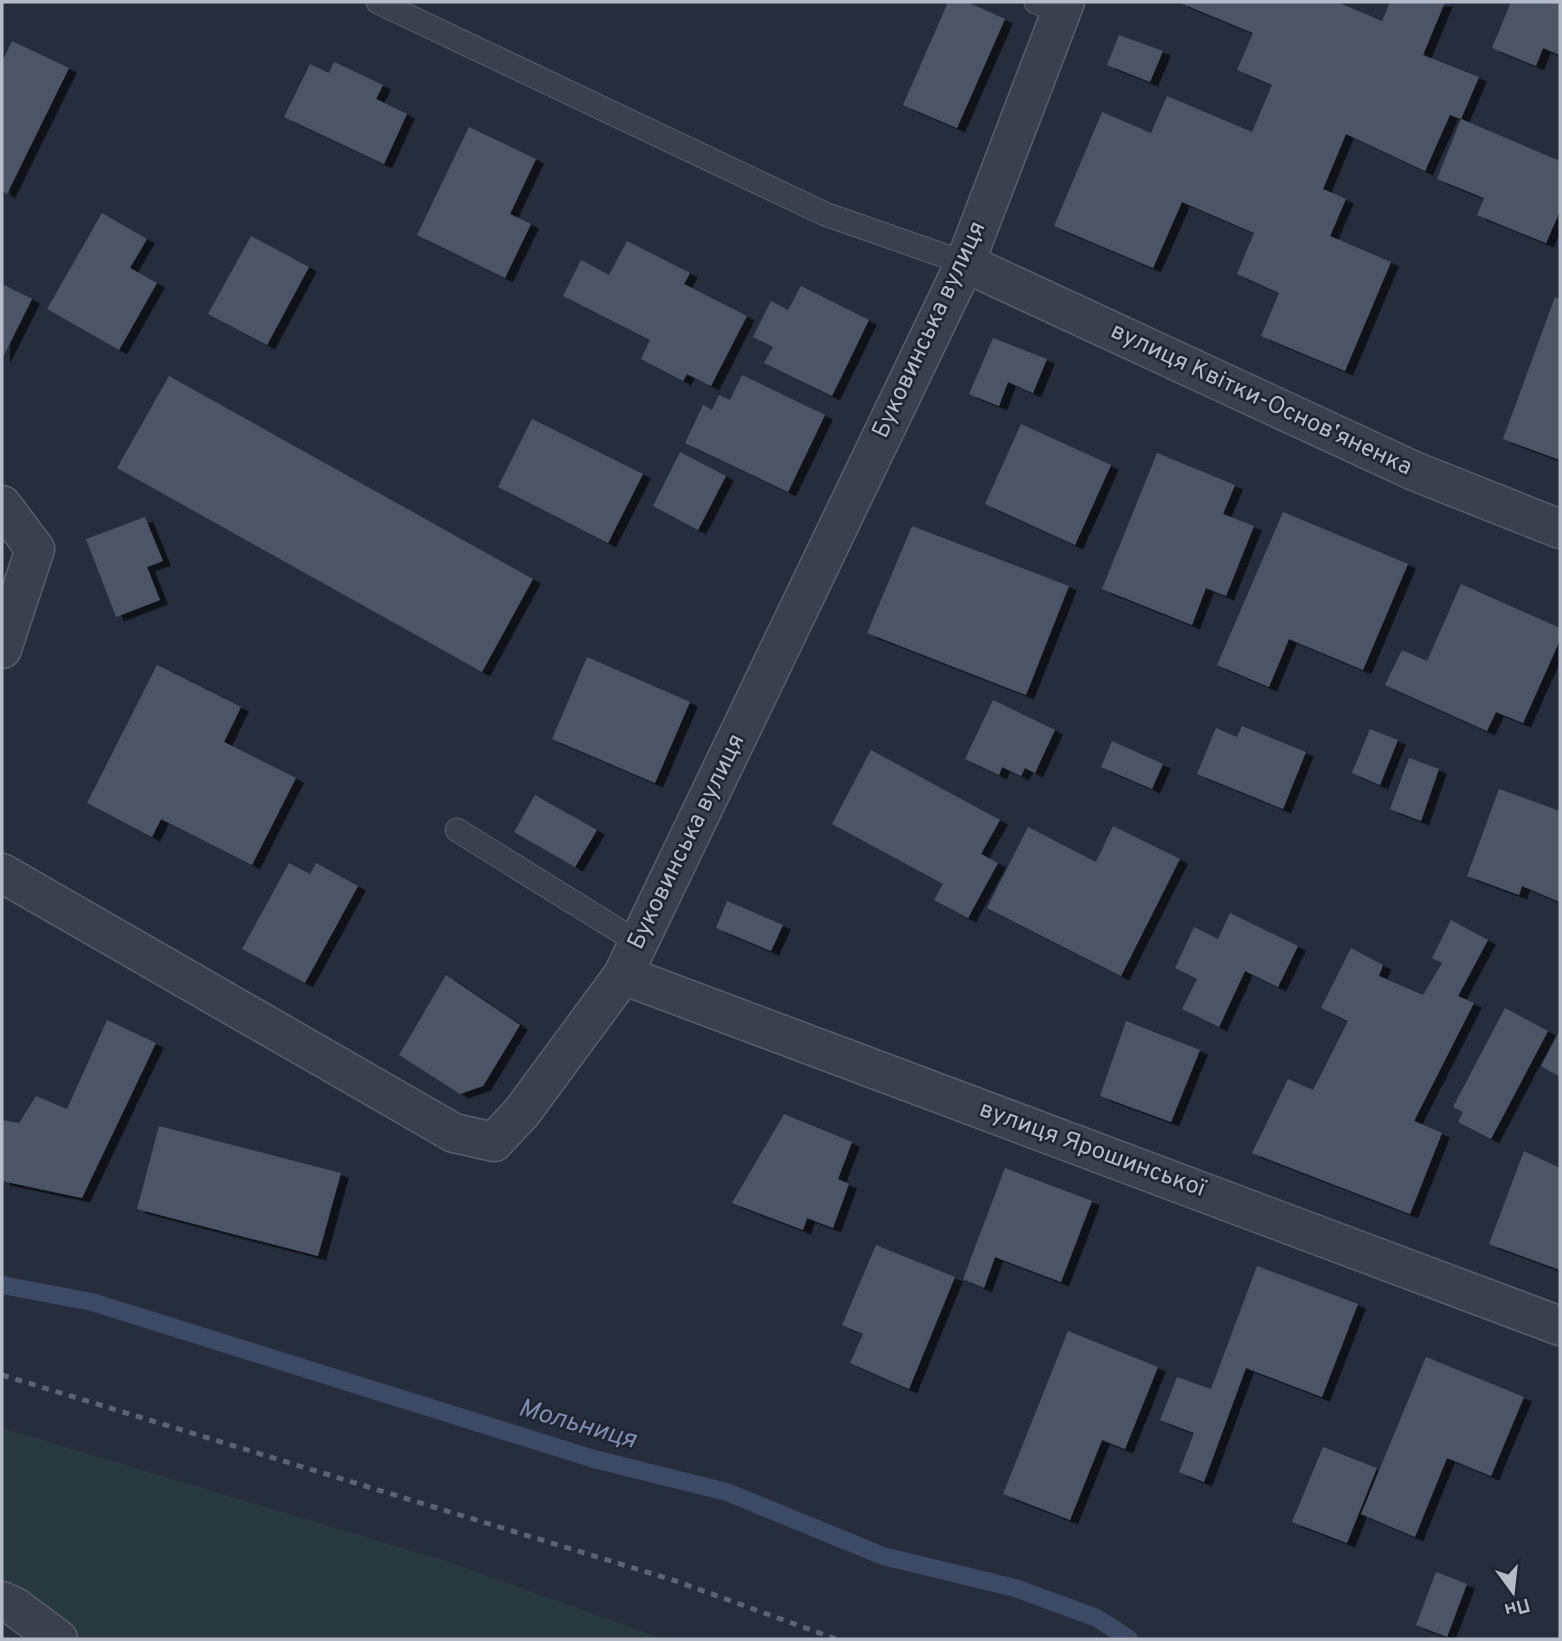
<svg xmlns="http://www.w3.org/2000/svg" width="1562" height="1641" viewBox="0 0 1562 1641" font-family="Overpass,sans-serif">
<defs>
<filter id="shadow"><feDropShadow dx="8" dy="4.5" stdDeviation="0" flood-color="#0009"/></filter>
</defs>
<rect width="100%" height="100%" fill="#262e3e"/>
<path fill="#283a3f" d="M 2,1428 L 452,1563 L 663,1639 L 76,1639 L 2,1597 Z"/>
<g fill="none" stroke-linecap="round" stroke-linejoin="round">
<path stroke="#3d4a65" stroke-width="18" d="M 2,1285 L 92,1302 L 594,1459 L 727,1492 L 883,1556 L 1015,1588 L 1097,1618 L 1129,1639"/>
</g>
<g fill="#4c5466" filter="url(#shadow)">
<path d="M 948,2 L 967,2 L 1005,19 L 957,128 L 903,105 Z"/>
<path d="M 1178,2 L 1337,2 L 1382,21 L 1390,2 L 1445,2 L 1423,55 L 1479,77 L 1461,119 L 1560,161 L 1560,211 L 1546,243 L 1477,215 L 1484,198 L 1437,179 L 1461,119 L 1450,115 L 1425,171 L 1346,134 L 1323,189 L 1346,199 L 1330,236 L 1391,262 L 1345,371 L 1261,336 L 1279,293 L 1237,274 L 1254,233 L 1182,202 L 1153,268 L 1054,226 L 1102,112 L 1151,133 L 1167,96 L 1252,132 L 1272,85 L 1237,70 L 1253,33 Z"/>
<path d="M 1511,2 L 1560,2 L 1560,55 L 1543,48 L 1536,66 L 1492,48 Z"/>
<path d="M 1119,35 L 1163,51 L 1150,82 L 1107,65 Z"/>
<path d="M 12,41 L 69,68 L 7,194 L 2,191 L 2,62 Z"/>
<path d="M 334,62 L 383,85 L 376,99 L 407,114 L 384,164 L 284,117 L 310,64 L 329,73 Z"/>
<path d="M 469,127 L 536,159 L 510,214 L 531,224 L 505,278 L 417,235 Z"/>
<path d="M 102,213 L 147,239 L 130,268 L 157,283 L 119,350 L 47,309 Z"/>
<path d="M 251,236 L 309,267 L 267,345 L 208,314 Z"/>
<path d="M 627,241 L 690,273 L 684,284 L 747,316 L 711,386 L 687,374 L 683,381 L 641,359 L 650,340 L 563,296 L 581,260 L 609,275 Z"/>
<path d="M 2,284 L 32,299 L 2,359 Z"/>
<path d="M 801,286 L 869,320 L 832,396 L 764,363 L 773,347 L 753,337 L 771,301 L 788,310 Z"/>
<path d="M 1555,297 L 1560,299 L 1560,460 L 1503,439 Z"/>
<path d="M 993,338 L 1047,359 L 1033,393 L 1008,382 L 999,406 L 969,394 Z"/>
<path d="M 742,375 L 825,415 L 788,492 L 685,443 L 703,405 L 712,410 L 719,395 L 730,400 Z"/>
<path d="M 169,376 L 533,579 L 482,672 L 117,468 Z"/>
<path d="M 532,419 L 643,474 L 608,543 L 498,487 Z"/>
<path d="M 1021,424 L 1111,465 L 1075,545 L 985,504 Z"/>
<path d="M 680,452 L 726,476 L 698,530 L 653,506 Z"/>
<path d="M 1157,453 L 1235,485 L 1223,514 L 1254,526 L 1226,596 L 1206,588 L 1192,625 L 1102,589 Z"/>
<path d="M 1283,512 L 1408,564 L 1363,670 L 1289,639 L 1269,687 L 1217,665 Z"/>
<path d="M 145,517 L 163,561 L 147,567 L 160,600 L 116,617 L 86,539 Z"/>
<path d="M 912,526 L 1069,586 L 1026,695 L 867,633 Z"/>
<path d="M 1461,584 L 1560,628 L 1560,640 L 1523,723 L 1496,712 L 1487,731 L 1385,685 L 1402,650 L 1427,661 Z"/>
<path d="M 587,657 L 690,702 L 655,783 L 552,739 Z"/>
<path d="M 157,665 L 241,707 L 224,742 L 296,778 L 252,865 L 161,819 L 152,837 L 87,803 Z"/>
<path d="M 993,700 L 1055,730 L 1035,773 L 1025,768 L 1021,776 L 1002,767 L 999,775 L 965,759 Z"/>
<path d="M 1242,726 L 1306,752 L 1283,809 L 1197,774 L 1216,728 L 1237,737 Z"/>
<path d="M 1370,729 L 1398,740 L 1380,785 L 1352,773 Z"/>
<path d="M 1112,741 L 1163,764 L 1152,789 L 1101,767 Z"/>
<path d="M 871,750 L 1000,820 L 981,854 L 998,863 L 968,918 L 934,900 L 943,884 L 832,824 Z"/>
<path d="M 1409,758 L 1439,769 L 1421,821 L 1390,809 Z"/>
<path d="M 1499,789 L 1560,811 L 1560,902 L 1522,886 L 1519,895 L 1467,876 Z"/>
<path d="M 535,795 L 597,830 L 575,867 L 514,832 Z"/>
<path d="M 1113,826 L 1180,859 L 1121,976 L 987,908 L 1028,827 L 1096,862 Z"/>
<path d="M 289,863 L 310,874 L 316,863 L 358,886 L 305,983 L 242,949 Z"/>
<path d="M 727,901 L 783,925 L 771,951 L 716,928 Z"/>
<path d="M 1230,913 L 1298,946 L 1278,987 L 1245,971 L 1219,1027 L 1182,1009 L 1197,979 L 1175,968 L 1194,927 L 1218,939 Z"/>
<path d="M 1451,920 L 1488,940 L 1458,996 L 1474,1003 L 1414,1121 L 1442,1133 L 1410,1214 L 1252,1153 L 1288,1079 L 1313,1090 L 1348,1021 L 1321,1008 L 1351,948 L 1383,965 L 1379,976 L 1423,995 L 1442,963 L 1432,958 Z"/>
<path d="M 446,975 L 520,1025 L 483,1086 L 460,1094 L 399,1055 Z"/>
<path d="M 1505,1008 L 1548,1031 L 1491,1139 L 1458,1122 L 1463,1112 L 1453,1107 Z"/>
<path d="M 107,1020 L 156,1043 L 82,1198 L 2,1181 L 2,1120 L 19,1123 L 36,1096 L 67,1109 Z"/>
<path d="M 1126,1021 L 1200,1050 L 1171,1122 L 1100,1096 Z"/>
<path d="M 1560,1030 L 1560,1077 L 1541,1066 Z"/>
<path d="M 784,1114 L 852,1142 L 838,1179 L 849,1184 L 833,1228 L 807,1218 L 803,1230 L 732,1203 Z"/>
<path d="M 159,1126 L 341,1173 L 318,1256 L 137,1209 Z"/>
<path d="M 1524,1151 L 1560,1168 L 1560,1270 L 1489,1244 Z"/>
<path d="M 1005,1168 L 1092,1201 L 1061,1282 L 995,1257 L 984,1288 L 963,1279 Z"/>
<path d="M 876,1245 L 955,1277 L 909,1389 L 850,1363 L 863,1334 L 842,1325 Z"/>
<path d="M 1257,1266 L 1358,1304 L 1322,1397 L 1246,1368 L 1204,1482 L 1179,1472 L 1194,1433 L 1160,1420 L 1177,1377 L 1211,1389 Z"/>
<path d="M 1068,1331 L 1158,1367 L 1125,1449 L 1102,1440 L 1070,1520 L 1003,1494 Z"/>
<path d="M 1426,1357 L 1524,1397 L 1491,1476 L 1447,1458 L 1415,1537 L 1361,1514 Z"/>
<path d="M 1323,1447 L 1377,1468 L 1347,1543 L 1292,1522 Z"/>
<path d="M 1436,1572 L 1467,1584 L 1447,1637 L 1416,1625 Z"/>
</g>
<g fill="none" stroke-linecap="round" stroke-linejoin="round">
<g stroke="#585e6b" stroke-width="25">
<g id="service">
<path d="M 378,2 L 825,214 L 965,263"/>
<path d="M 1036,2 L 1061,12"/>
<path d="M 457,830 L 639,943"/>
</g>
</g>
<g stroke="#585e6b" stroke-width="41">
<g id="minor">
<path d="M 965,263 L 1414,471 L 1560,529"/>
<path d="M 2,505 L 35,549 L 2,649"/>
<path d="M 2,873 L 454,1133 L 494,1142 L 522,1112 L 623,975"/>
<path d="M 2,1601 L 15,1607 L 58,1639"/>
</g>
</g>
<g stroke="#585e6b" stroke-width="41">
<path id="tertiary" d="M 1065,2 L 965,263 L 623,975 L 1560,1326"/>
</g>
<use href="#service" stroke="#3a404e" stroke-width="23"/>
<use href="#minor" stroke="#3a404e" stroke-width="38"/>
<use href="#tertiary" stroke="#3a404e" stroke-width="38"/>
<path stroke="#5c6474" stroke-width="5" stroke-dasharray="7 7" stroke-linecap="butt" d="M 2,1375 L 676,1581 L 836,1639"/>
</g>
<g text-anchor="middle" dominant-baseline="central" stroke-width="5" stroke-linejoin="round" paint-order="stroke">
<g font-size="24" fill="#b6bbc8" stroke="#1f2533">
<text transform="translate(930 330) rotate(-65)">Буковинська вулиця</text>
<text transform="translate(1261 400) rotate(25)">вулиця Квітки-Основʼяненка</text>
<text transform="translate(687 842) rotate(-64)">Буковинська вулиця</text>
<text transform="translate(1092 1150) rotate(20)">вулиця Ярошинської</text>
</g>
<g font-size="26" font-style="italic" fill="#7f8eae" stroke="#1f2533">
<text transform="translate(577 1425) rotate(16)">Мольниця</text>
</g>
</g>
<rect width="1562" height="1641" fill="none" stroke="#b6bbc8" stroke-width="7"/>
<g transform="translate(1513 1592) rotate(165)" stroke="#1f2533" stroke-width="5" paint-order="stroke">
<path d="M0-5L12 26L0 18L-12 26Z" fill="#b6bbc8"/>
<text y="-10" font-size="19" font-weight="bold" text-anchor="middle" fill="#b6bbc8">Пн</text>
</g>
</svg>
